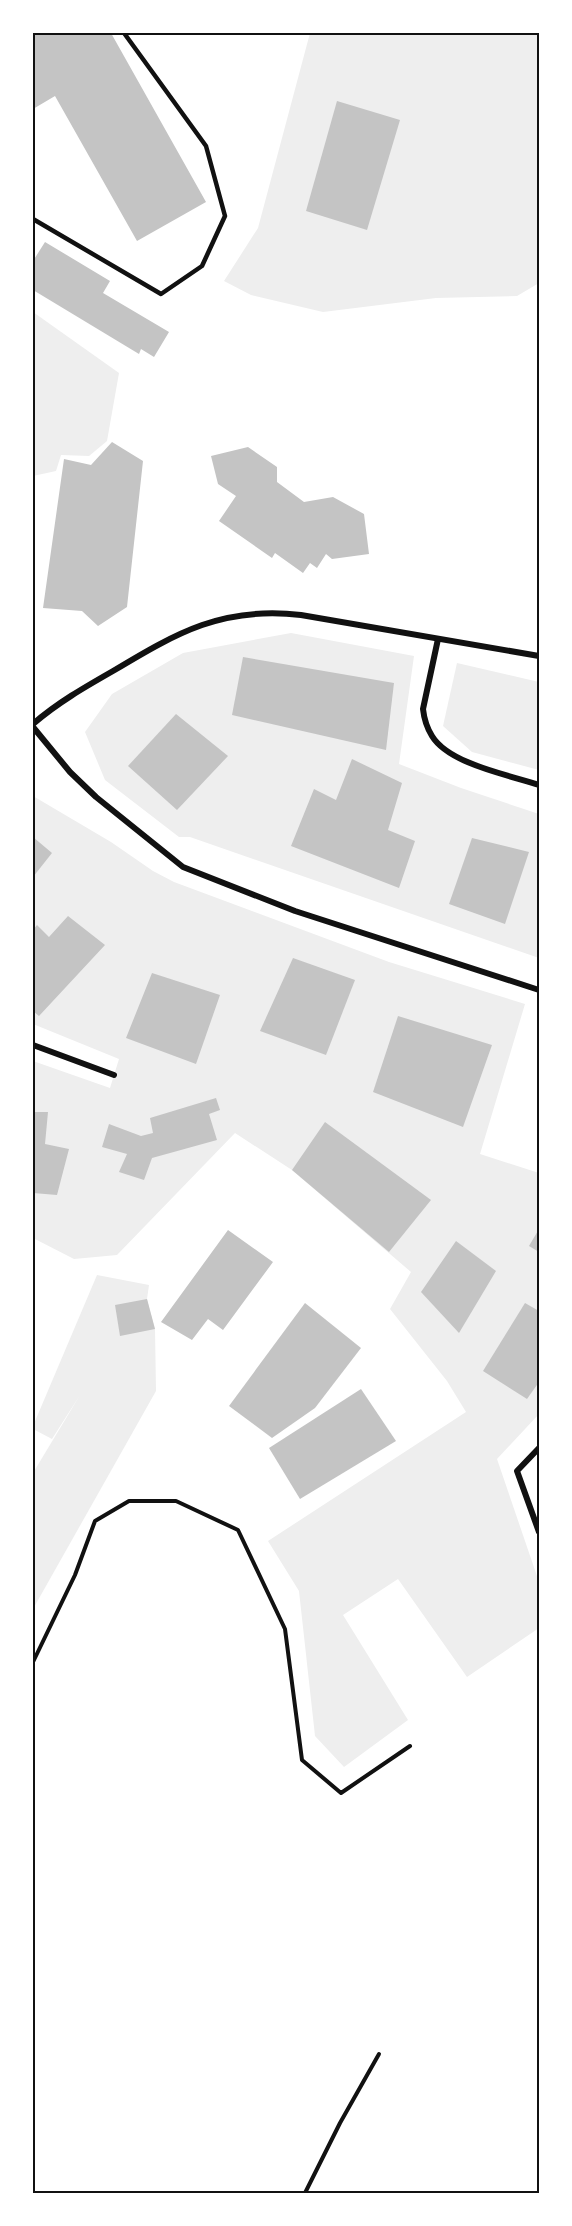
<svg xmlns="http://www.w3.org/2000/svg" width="572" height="2226" viewBox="0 0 572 2226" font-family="'Noto Sans',sans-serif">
<rect width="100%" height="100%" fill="#fff"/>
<g fill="#eee">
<path d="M 310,33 L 539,33 L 539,283 L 517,296 L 436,298 L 323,312 L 251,295 L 224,281 L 258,228 Z"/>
<path d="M 33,312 L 119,373 L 107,441 L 89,456 L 61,455 L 56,471 L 33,476 Z"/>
<path d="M 291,633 L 414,656 L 399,764 L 461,788 L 539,814 L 539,958 L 190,837 L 179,837 L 105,780 L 85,732 L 112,694 L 183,653 Z"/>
<path d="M 457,663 L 539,682 L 539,770 L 472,752 L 443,726 Z"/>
<path d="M 33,796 L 111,842 L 153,871 L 174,882 L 389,962 L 525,1004 L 480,1154 L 539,1173 L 539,1414 L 497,1459 L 539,1582 L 539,1628 L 467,1677 L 398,1579 L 343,1615 L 408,1720 L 344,1767 L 315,1736 L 299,1591 L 268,1541 L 466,1412 L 447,1381 L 390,1309 L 411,1272 L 292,1170 L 235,1133 L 117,1255 L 74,1259 L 33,1238 L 33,1061 L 110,1088 L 119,1059 L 33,1024 Z"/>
<path d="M 97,1275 L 149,1285 L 147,1299 L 155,1329 L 156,1391 L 33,1609 L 33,1473 L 80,1395 L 52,1439 L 33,1429 L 33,1426 Z"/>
</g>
<g fill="#c4c4c4">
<path d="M 33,33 L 111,33 L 206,202 L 137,241 L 55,96 L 33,109 Z"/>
<path d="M 337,101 L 400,120 L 367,230 L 306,211 Z"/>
<path d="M 45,242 L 110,281 L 103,293 L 169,332 L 154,357 L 141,349 L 139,354 L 33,290 L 33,261 Z"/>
<path d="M 112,442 L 143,461 L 127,607 L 98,626 L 82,611 L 43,608 L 64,459 L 91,465 Z"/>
<path d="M 248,447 L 277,467 L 277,482 L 304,502 L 333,497 L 364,514 L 369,554 L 332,559 L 326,554 L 317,568 L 310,563 L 303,573 L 275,553 L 272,558 L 219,521 L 236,496 L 218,484 L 211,456 Z"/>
<path d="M 243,657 L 394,683 L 386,750 L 232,715 Z"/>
<path d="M 176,714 L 228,756 L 177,810 L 128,766 Z"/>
<path d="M 352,759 L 402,783 L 388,830 L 415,841 L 399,888 L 291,846 L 314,789 L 336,800 Z"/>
<path d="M 33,837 L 52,853 L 33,877 Z"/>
<path d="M 472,838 L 529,852 L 505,924 L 449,904 Z"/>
<path d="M 68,916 L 105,945 L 39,1016 L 33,1011 L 33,930 L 37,925 L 49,937 Z"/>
<path d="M 293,958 L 355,980 L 326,1055 L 260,1031 Z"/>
<path d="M 152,973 L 220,995 L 196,1064 L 126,1038 Z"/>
<path d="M 398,1016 L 492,1045 L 463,1127 L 373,1092 Z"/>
<path d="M 216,1098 L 220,1110 L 209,1114 L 217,1140 L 152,1158 L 144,1180 L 119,1172 L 127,1154 L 102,1147 L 109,1124 L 141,1136 L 153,1133 L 150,1118 Z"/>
<path d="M 33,1112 L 48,1112 L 45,1144 L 69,1149 L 57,1195 L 33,1193 Z"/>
<path d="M 325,1122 L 431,1200 L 389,1252 L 292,1170 Z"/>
<path d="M 539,1229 L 539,1252 L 529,1246 Z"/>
<path d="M 228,1230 L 273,1262 L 223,1330 L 208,1319 L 192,1340 L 161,1322 Z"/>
<path d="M 456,1241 L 496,1271 L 459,1333 L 421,1292 Z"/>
<path d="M 147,1299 L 155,1329 L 120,1336 L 115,1305 Z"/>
<path d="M 305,1303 L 361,1348 L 315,1408 L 272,1438 L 229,1406 Z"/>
<path d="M 525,1303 L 539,1311 L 539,1382 L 527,1399 L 483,1371 Z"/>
<path d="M 361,1389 L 396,1441 L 300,1499 L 269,1448 Z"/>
</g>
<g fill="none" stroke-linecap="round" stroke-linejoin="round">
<g stroke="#111" stroke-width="4">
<path d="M 33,1662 L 75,1575 L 95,1521 L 129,1501 L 176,1501 L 238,1530 L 285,1629 L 302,1760 L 341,1793 L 410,1746"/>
<path d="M 305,2193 L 340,2123 L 379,2054"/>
</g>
<path stroke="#111" stroke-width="4.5" d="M 33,219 L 161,294 L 202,266 L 225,216 L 206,146 L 124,33"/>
<g stroke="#111" stroke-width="6">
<path d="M 438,639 L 423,709 C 424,718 427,728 432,736 C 449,764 509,775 539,785"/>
<path d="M 33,724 C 57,703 85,687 113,671 C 178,632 223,606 301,615 L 539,656"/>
<path d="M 33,727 L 70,772 L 96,797 L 183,867 L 295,911 L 539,990"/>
<path d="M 33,1045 L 114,1075"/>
<path d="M 539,1448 L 517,1471 L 539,1532"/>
</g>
</g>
<rect width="572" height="2226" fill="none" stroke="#ffffff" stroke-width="69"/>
<rect x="34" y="34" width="504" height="2158" fill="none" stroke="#111" stroke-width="2"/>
</svg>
